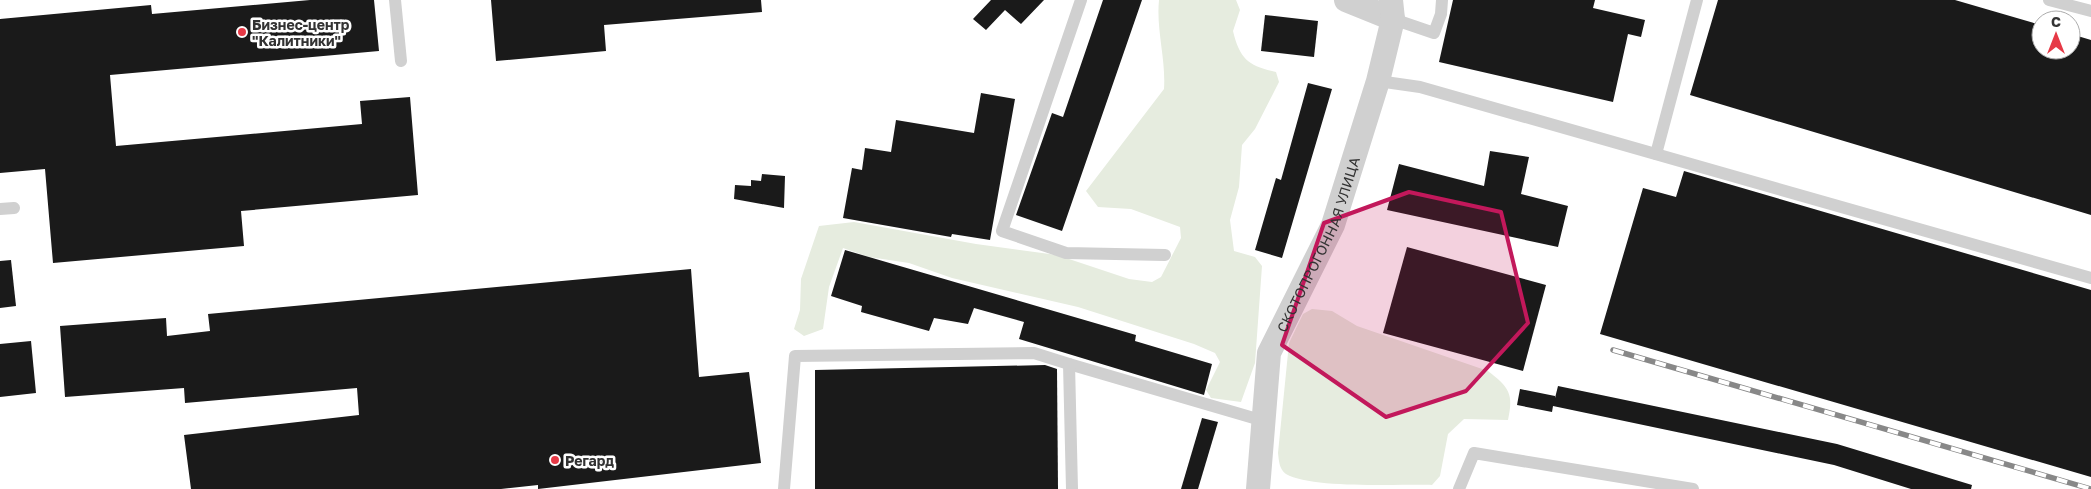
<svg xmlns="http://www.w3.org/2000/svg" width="2091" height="489" viewBox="0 0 2091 489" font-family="'Golos Text',sans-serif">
<rect width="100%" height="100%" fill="#fff"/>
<g fill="#e6ecdf">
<path d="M 1159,0 L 1236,0 L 1240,10 L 1233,31 C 1240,60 1249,66 1276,72 L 1279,82 L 1255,129 L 1242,145 L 1239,187 L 1230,220 L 1234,251 L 1255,257 L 1262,266 L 1255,363 L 1241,402 L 1211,398 L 1206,390 L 1220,362 L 1215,353 L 1194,344 L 1078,307 L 952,278 L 909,263 L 869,257 L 843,248 L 829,287 L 823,329 L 804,336 L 794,329 L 800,310 L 801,279 L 819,226 L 854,222 L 976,244 L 1057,255 L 1129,279 L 1152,282 L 1161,277 L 1181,238 L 1180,227 L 1131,209 L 1098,207 L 1086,191 L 1164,89 C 1166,59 1156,30 1159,0 Z"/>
<path d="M 1312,309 L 1332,311 L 1357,326 L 1488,371 C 1509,387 1514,394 1508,420 L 1464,419 L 1448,434 L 1440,476 L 1432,485 C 1400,484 1311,489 1286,474 C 1279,469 1279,461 1278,453 L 1289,343 L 1303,314 Z"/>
</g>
<g fill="#1a1a1a">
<path d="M 310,0 L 374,0 L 379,51 L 110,75 L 116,146 L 362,124 L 360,101 L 410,97 L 418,195 L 241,211 L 244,246 L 53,263 L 45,169 L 0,173 L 0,19 L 151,5 L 152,14 Z"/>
<path d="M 491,0 L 761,0 L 762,12 L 604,25 L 606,51 L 496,61 Z"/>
<path d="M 991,0 L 1044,0 L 1021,24 L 1005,10 L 986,30 L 973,19 Z"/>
<path d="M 1103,0 L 1142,0 L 1062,231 L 1016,215 L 1052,113 L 1063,117 Z"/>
<path d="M 1453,0 L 1595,0 L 1593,8 L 1645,20 L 1641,37 L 1628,34 L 1613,102 L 1439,62 Z"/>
<path d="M 1718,0 L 1955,0 L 2041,25 L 2041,50 L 2071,50 L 2071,34 L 2091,40 L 2091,215 L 1690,95 Z"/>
<path d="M 1265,15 L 1318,21 L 1314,57 L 1261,51 Z"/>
<path d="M 1308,83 L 1332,89 L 1282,258 L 1255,250 L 1276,178 L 1281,180 Z"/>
<path d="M 981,93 L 1015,99 L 990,240 L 952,234 L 951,237 L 843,218 L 852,168 L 862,170 L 865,148 L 891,152 L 896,120 L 974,133 Z"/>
<path d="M 1490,151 L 1529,157 L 1521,194 L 1568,206 L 1558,247 L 1387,210 L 1399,164 L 1484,186 Z"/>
<path d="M 1684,171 L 2091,290 L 2091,477 L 1600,334 L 1643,188 L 1676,197 Z"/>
<path d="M 762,174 L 785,176 L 784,208 L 734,199 L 735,185 L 751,186 L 751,180 L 761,181 Z"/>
<path d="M 1407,247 L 1546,285 L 1523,371 L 1383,333 Z"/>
<path d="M 845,250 L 1136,335 L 1135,341 L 1212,364 L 1204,395 L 1019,339 L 1024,322 L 974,308 L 968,324 L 934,318 L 929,331 L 861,312 L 862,306 L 831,296 Z"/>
<path d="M 11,260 L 16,306 L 0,308 L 0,261 Z"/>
<path d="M 691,269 L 699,377 L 749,372 L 761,463 L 538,489 L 538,485 L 501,489 L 191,489 L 184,435 L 359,415 L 357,388 L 185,403 L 184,388 L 65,397 L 60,326 L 166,318 L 167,336 L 210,331 L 208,314 Z"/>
<path d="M 31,341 L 36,393 L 0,397 L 0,344 Z"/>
<path d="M 1045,365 L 1057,369 L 1058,489 L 815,489 L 815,370 Z"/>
<path d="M 1558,386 L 1837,444 L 1972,485 L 1971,489 L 1911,489 L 1834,465 L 1553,406 L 1552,412 L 1517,405 L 1520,389 L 1555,396 L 1555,398 Z"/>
<path d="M 1202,418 L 1218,422 L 1198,489 L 1181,489 Z"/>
</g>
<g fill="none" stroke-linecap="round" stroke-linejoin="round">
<g stroke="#d0d0d0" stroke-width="12">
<path d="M 395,0 L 401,61"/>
<path d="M 1081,0 L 1002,231 L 1066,253 L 1165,255"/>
<path d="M 2049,0 L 2091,11"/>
<path d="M 1393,19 L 1434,33 L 1441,14 L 1442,0"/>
<path d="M 1378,81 L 1420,87 L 2091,278"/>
<path d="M 1656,154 L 1697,0"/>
<path d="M 0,209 L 14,208"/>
<path d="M 1069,364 L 1264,421"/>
<path d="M 784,489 L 795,356 L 1034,353 L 1069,364 L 1072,489"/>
<path d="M 1459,489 L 1474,453 L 1693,489"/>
</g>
<g stroke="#d0d0d0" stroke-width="24">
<path d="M 1346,0 L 1393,19"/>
<path id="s1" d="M 1258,489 L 1269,353 L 1333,225 L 1378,81 L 1393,19 L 1391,0"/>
</g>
<g stroke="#888" stroke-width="5.5">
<path id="rail" d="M 1613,350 L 2091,489"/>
</g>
<use href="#rail" stroke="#fff" stroke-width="4" stroke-dasharray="11" stroke-linecap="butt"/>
</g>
<path fill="#c2185b" fill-opacity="0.2" stroke="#c2185b" stroke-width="4" stroke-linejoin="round" d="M 1409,192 L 1501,212 L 1528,323 L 1466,391 L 1386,417 L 1282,345 L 1324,223 Z"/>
<g fill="#e63946" stroke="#fff" stroke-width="2">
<circle cx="242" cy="32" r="5"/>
<circle cx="555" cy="460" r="5"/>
</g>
<g text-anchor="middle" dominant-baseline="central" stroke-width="5" stroke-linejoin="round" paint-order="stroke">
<g font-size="14" font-weight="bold" fill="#333" stroke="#fff" text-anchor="start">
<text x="252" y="24">Бизнес-центр<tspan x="252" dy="16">"Калитники"</tspan></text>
<text x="565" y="460">Регард</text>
</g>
<g font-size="14" fill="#333" stroke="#fff">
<text stroke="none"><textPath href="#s1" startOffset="256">СКОТОПРОГОННАЯ УЛИЦА</textPath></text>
</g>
</g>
<g transform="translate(2056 35)"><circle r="24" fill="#ffffff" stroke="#adadad"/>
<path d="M0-4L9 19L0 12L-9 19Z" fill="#e63946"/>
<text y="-8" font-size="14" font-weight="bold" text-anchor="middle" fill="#333333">С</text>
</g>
</svg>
